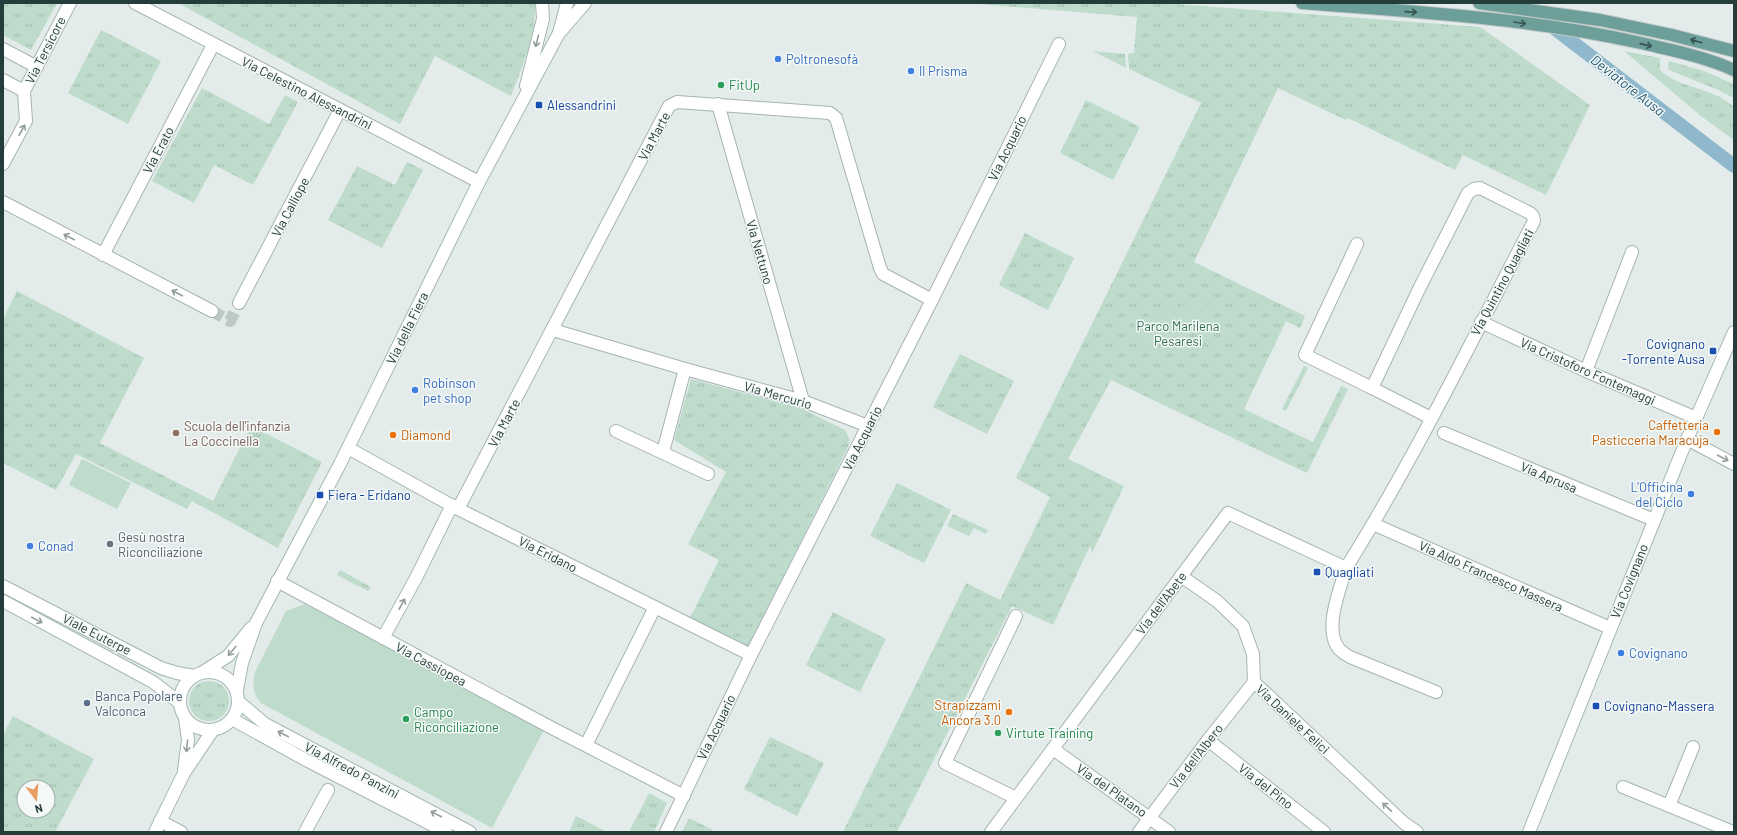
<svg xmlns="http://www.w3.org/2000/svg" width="1737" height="835" viewBox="0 0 1737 835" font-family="Barlow,sans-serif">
<defs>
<pattern id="grass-tufts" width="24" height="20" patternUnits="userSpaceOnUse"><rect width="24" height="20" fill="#bedbcb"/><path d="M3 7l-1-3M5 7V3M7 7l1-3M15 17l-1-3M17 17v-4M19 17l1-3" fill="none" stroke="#a3bdaf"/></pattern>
</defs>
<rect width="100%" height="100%" fill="#e3ecea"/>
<g fill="url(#grass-tufts)" fill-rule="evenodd">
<path d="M 3,3 L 57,3 L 31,50 L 3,35 Z"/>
<path d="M 178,3 L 535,3 C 536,36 523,65 511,96 L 435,56 L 400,124 Z"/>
<path d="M 967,3 L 1162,3 L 1480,27 L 1590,105 L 1546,195 L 1463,155 L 1455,170 L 1348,118 L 1346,120 L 1278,88 L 1194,262 L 1305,316 L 1300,328 L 1286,321 L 1244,409 L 1313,442 L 1341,386 L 1348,389 L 1307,473 L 1111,380 L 1068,459 L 1124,486 L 1092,553 L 1090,546 L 1053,625 L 1012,606 L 897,832 L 843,832 L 966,583 L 1000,600 L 1050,497 L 1016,478 L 1201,103 L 1129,69 L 1128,54 L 1134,53 L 1137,17 Z"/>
<path d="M 101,30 L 161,61 L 128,124 L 68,93 Z"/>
<path d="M 1093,51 L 1125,54 L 1126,68 Z"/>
<path d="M 1624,51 L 1660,58 L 1660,70 C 1674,84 1698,87 1715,95 C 1722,97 1728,103 1734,106 L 1734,140 L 1701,116 Z"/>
<path d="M 1669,61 L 1704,71 L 1734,84 L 1734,98 L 1716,89 L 1669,70 L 1668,66 Z"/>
<path d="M 202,88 L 269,124 L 285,95 L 298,102 L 253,185 L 214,165 L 194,203 L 152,181 Z"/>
<path d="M 1086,100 L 1140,127 L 1113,180 L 1060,153 Z"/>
<path d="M 407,162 L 423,170 L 382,248 L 328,220 L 357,166 L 395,185 Z"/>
<path d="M 1025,233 L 1074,258 L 1048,310 L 999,285 Z"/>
<path d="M 17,291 L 144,358 L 100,443 L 213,501 L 251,426 L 322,462 L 278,548 L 192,501 L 187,509 L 76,454 L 56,490 L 3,463 L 3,319 Z"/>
<path d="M 960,354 L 1014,381 L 987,434 L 933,407 Z"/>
<path d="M 1304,366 L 1308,368 L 1286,411 L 1282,409 Z"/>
<path d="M 691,379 L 800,408 L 845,430 L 850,440 L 847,449 L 748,647 L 690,618 L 719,560 L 688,544 L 726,472 L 674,440 Z"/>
<path d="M 897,483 L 951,510 L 924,563 L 870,536 Z"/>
<path d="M 953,514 L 988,530 L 986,534 L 974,528 L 969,536 L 947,526 Z"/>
<path d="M 340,570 L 371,587 L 368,591 L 337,575 Z"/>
<path d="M 833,612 L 886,639 L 860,692 L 806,665 Z"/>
<circle cx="209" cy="701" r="20"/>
<path d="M 13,716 L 94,759 L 55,832 L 3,832 L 3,735 ZM 24,787 L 48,787 L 48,811 L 24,811 Z"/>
<path d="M 770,737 L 824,763 L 797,816 L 744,789 Z"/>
<path d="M 649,793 L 667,803 L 654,832 L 629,832 Z"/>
<path d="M 576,816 L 607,832 L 569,832 Z"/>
<path d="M 689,818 L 713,830 L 712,832 L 682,832 Z"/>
</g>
<g fill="#bedbcb">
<path d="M 1205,298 L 1214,324 L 1143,348 L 1134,323 Z"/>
<path d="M 82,459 L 131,483 L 117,509 L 69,485 Z"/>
<path d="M 305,604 L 544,730 L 492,828 L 261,703 C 252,693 252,682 256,670 L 286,611 Z"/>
</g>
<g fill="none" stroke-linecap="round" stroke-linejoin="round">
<path stroke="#90b8cd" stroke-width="14" d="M 1528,8 L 1734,166"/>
<path stroke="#bdc9c7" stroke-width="12" stroke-dasharray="12 6" stroke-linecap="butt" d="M 212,311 L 230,321 L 239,303"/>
<g stroke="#a6b4b2" stroke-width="14">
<g id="street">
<path d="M 135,3 L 479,182"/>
<path d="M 3,49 L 37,67"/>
<path d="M 3,80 L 24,91"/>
<path d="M 718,104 L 803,401"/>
<path d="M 3,164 L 26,121 L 24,91 L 70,3"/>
<path d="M 3,202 L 212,311"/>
<path d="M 1357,244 L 1305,355 L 1372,388"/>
<path d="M 103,255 L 213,45"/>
<path d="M 239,303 L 340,110"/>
<path d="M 1481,322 L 1586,371 L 1696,418"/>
<path d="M 553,330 L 685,369 L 803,401 L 868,426"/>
<path d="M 1586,371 L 1632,252"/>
<path d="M 616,431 L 708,474"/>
<path d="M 1444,433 L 1654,520"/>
<path d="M 1687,439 L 1734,464"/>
<path d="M 348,448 L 458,509 L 751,655"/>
<path d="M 663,452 L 685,369"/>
<path d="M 458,509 L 669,106 L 677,102 L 830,113 L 836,118 L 880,268 L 883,274 L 932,300"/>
<path d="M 1373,524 L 1610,628"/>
<path d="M 1346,568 C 1340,590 1323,629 1339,649 C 1342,652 1346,655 1350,657 L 1436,692"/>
<path d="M 1181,576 L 1217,601 L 1243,626 L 1253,654 L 1254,682 L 1404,823 L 1417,832"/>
<path d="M 277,581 L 550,727 L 684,796"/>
<path d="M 1016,616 L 945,763 L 1016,798"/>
<path d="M 383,638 L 416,578 L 452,505"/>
<path d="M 1208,740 L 1324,832"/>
<path d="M 586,745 L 655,607"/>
<path d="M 1053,749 L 1169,832"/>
<path d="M 1623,787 L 1733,832"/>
<path d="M 1669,806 L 1693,747"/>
<path d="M 160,821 L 181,832"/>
<path d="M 305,832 L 328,790"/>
<path d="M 666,832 L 751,655 L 932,300 L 1059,44"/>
<path d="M 991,832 L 1228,513 L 1346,568 C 1416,456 1473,338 1534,221 L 1533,216 L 1530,213 L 1480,188 L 1474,189 L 1468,193 L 1420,287 L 1372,388 L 1431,418"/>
<path d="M 1139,832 L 1208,740 L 1254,682"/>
</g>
</g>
<g stroke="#a3b7b3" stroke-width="14">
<g id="secondary">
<path d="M 561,31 L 585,3"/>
<path d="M 526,86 L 543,19 L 542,3"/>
<path d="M 3,586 L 161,668 L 177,673 L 194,676"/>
<path d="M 3,601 L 153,682 L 180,703"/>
<circle cx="209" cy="701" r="29"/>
<path d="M 203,672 L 228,656 L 251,628"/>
<path d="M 237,690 L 242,663 L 256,623 L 340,464 L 479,182 L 559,33 L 567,3"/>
<path d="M 239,702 L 265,724 L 470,832"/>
<path d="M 232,719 L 306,760 L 446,832"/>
<path d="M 184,770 L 188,740 L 185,718"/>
<path d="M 155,832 L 184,773 L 213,730"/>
<path d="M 1529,832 L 1687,439 L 1734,332"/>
</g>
</g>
<g stroke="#c2c8c8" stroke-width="14">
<g id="primary">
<path d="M 1302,3 C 1416,12 1530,18 1641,43 C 1672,50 1705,57 1734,70"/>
<path d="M 1479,3 L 1600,20 L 1672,35 L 1734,51"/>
</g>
</g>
<use href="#street" stroke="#fff" stroke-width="12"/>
<use href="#secondary" stroke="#fff" stroke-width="12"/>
<use href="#primary" stroke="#6c9e9a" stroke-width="12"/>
</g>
<defs><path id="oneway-shaft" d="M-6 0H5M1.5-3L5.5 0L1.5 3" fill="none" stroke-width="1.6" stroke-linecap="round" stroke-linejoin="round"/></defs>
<g stroke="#365452">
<use href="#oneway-shaft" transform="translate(1411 12) rotate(4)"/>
<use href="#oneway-shaft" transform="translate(1520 23) rotate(9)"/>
<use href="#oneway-shaft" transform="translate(1696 41) rotate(-164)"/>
<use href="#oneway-shaft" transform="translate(1646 45) rotate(13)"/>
</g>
<g stroke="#929e9c">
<use href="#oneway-shaft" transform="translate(537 41) rotate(104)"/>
<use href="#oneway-shaft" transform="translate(22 130) rotate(-61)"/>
<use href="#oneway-shaft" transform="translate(69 237) rotate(-153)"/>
<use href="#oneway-shaft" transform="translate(177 293) rotate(-152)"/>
<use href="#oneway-shaft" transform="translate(1723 458) rotate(28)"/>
<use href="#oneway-shaft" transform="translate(402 604) rotate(-61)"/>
<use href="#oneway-shaft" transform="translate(37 620) rotate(28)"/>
<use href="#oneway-shaft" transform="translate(232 651) rotate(130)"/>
<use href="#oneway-shaft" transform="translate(283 734) rotate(-152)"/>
<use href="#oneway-shaft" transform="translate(187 746) rotate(96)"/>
<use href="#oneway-shaft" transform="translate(1387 807) rotate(-137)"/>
<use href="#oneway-shaft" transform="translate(436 814) rotate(-152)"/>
</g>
<g fill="#3f7fe0" stroke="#f4f9f7" stroke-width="1.5">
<circle cx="778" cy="59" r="4"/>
<circle cx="911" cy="71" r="4"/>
<circle cx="415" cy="390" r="4"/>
<circle cx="1691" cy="494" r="4"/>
<circle cx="30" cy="546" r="4"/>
<circle cx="1621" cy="653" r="4"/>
</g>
<g fill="#2e9e5b" stroke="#f4f9f7" stroke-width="1.5">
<circle cx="721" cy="85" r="4"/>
<circle cx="406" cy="719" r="4"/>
<circle cx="998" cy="733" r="4"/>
</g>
<g fill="#1a4fb4" stroke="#f4f9f7" stroke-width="1.5">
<rect x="535" y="101" width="8" height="8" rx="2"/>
<rect x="1709" y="347" width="8" height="8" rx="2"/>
<rect x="316" y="491" width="8" height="8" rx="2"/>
<rect x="1313" y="568" width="8" height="8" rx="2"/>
<rect x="1592" y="702" width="8" height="8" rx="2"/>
</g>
<g fill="#e8710a" stroke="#f4f9f7" stroke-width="1.5">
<circle cx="1717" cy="432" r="4"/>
<circle cx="393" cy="435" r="4"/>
<circle cx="1009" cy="712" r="4"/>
</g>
<circle fill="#8d6e63" stroke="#f4f9f7" stroke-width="1.5" cx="176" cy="433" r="4"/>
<circle fill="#6b7280" stroke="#f4f9f7" stroke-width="1.5" cx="110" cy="544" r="4"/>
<circle fill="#5c6f8a" stroke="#f4f9f7" stroke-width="1.5" cx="87" cy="703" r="4"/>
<g text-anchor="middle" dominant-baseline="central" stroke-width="3" stroke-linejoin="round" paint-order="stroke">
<g font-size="13" fill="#243c3a" stroke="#f4f9f7">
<text transform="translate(45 50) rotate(-63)">Via Tersicore</text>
<text transform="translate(307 93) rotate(27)">Via Celestino Alessandrini</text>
<text transform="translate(654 136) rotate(-62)">Via Marte</text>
<text transform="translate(1007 148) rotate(-64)">Via Acquario</text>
<text transform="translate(158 150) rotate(-62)">Via Erato</text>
<text transform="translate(290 207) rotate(-62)">Via Calliope</text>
<text transform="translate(760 252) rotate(74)">Via Nettuno</text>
<text transform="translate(1502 282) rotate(-62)">Via Quintino Quagliati</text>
<text transform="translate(407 328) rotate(-64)">Via della Fiera</text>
<text transform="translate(1588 371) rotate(24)">Via Cristoforo Fontemaggi</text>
<text transform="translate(778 395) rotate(16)">Via Mercurio</text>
<text transform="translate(504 423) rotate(-62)">Via Marte</text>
<text transform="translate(862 438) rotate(-63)">Via Acquario</text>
<text transform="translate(1549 477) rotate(23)">Via Aprusa</text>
<text transform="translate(548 554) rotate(27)">Via Eridano</text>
<text transform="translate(1491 576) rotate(24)">Via Aldo Francesco Massera</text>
<text transform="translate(1629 581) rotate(-68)">Via Covignano</text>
<text transform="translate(1161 603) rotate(-53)">Via dell'Abete</text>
<text transform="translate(97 634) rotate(27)">Viale Euterpe</text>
<text transform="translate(431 664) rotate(28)">Via Cassiopea</text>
<text transform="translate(1293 719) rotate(43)">Via Daniele Felici</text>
<text transform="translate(716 727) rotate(-64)">Via Acquario</text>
<text transform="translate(1196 756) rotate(-52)">Via dell'Albero</text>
<text transform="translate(352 770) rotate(28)">Via Alfredo Panzini</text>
<text transform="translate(1266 786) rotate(38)">Via del Pino</text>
<text transform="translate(1112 790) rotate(35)">Via del Platano</text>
</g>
<g font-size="13" fill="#366cbe" stroke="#f4f9f7" text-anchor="start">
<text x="786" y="59">Poltronesofà</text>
<text x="919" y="71">Il Prisma</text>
<text x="423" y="383">Robinson<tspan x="423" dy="15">pet shop</tspan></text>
<text x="1683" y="487" text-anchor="end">L'Officina<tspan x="1683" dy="15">del Ciclo</tspan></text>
<text x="38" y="546">Conad</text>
<text x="1629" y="653">Covignano</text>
</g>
<g font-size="13" fill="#27864d" stroke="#f4f9f7" text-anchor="start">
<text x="729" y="85">FitUp</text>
<text x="414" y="712">Campo<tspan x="414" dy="15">Riconciliazione</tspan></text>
<text x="1006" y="733">Virtute Training</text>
</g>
<g font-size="13" fill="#164399" stroke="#f4f9f7" text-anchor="start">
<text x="547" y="105">Alessandrini</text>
<text x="1705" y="344" text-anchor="end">Covignano<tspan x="1705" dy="15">-Torrente Ausa</tspan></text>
<text x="328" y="495">Fiera - Eridano</text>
<text x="1325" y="572">Quagliati</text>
<text x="1604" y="706">Covignano-Massera</text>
</g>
<g font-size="13" fill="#327055" stroke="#f4f9f7">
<text x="1178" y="326">Parco Marilena<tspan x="1178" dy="15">Pesaresi</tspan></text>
</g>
<g font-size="13" fill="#c56008" stroke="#f4f9f7" text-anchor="end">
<text x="1709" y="425">Caffetteria<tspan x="1709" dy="15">Pasticceria Maracuja</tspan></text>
<text x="401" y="435" text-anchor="start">Diamond</text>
<text x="1001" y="705">Strapizzami<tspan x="1001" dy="15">Ancora 3.0</tspan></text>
</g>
<g font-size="13" fill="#785e54" stroke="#f4f9f7" text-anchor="start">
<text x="184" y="426">Scuola dell'infanzia<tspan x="184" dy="15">La Coccinella</tspan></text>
</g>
<g font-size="13" fill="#5b616d" stroke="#f4f9f7" text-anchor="start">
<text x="118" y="537">Gesù nostra<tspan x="118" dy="15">Riconciliazione</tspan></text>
</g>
<g font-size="13" fill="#4e5e75" stroke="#f4f9f7" text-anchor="start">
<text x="95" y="696">Banca Popolare<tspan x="95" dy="15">Valconca</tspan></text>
</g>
<g font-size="14" font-style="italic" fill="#235874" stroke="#f4f9f7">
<text transform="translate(1628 85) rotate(38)">Deviatore Ausa</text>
</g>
</g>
<rect width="1737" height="835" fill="none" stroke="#243c3a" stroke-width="8"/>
<g transform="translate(36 799) rotate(164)"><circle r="19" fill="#f4f9f7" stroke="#a1adab"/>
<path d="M0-3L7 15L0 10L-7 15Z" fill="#e79d66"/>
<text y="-6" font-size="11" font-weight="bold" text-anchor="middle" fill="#243c3a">N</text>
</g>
</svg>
